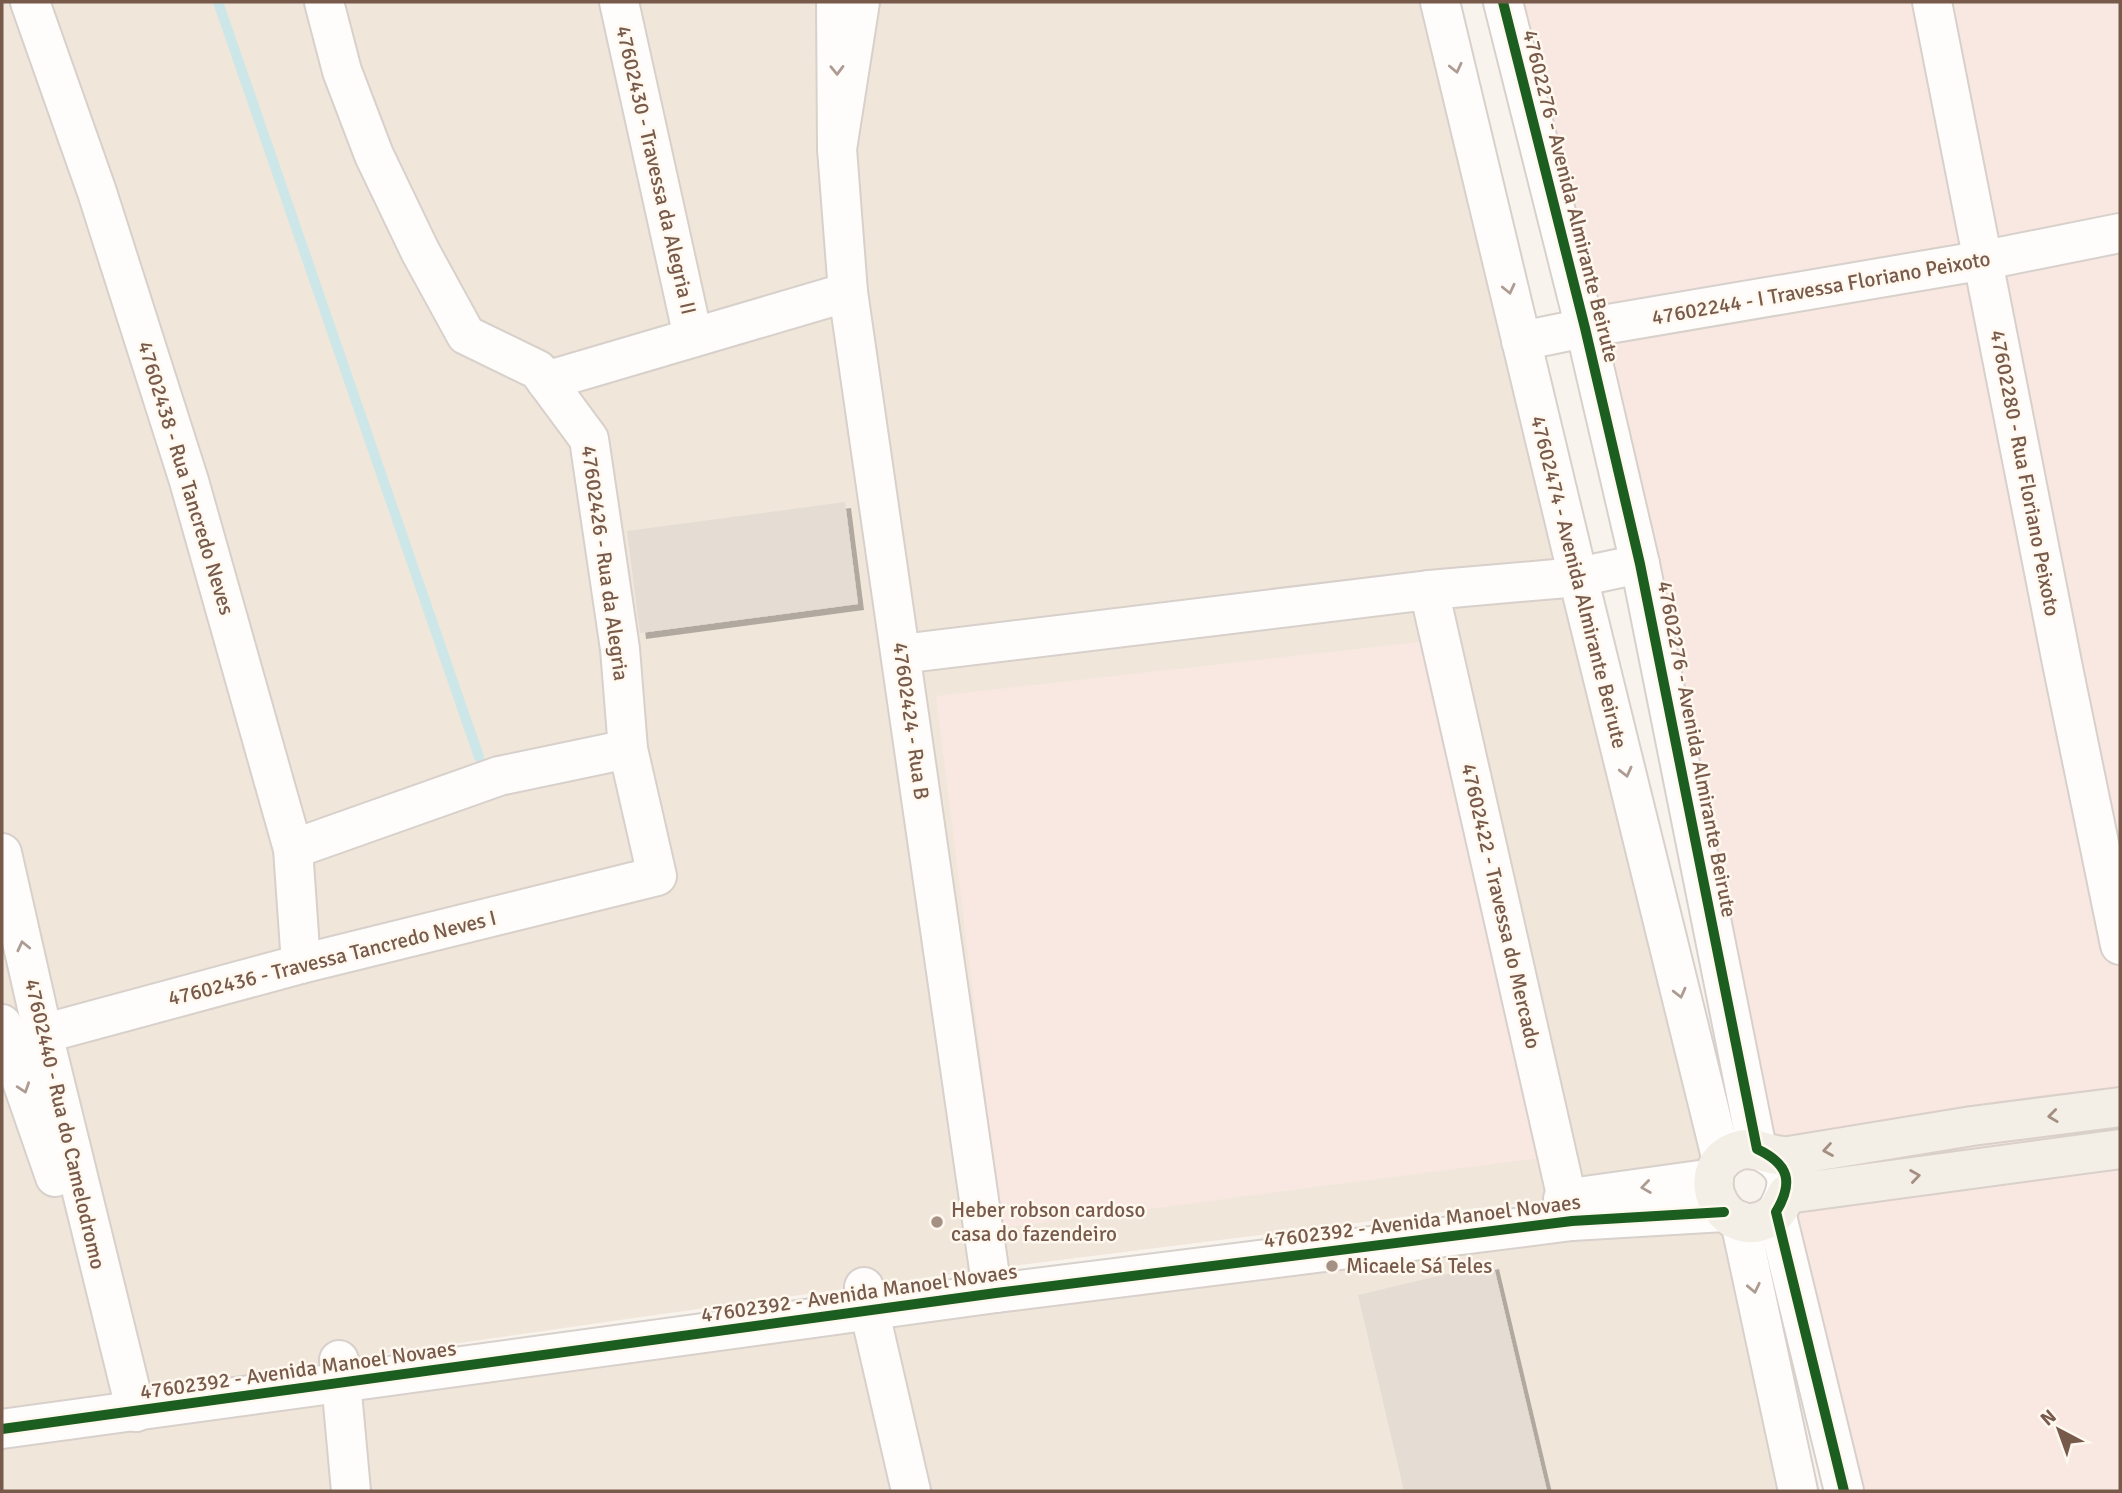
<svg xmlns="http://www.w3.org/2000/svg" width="2122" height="1493" viewBox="0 0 2122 1493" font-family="Signika,sans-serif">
<defs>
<filter id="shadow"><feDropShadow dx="6" dy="6" stdDeviation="0" flood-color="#0004"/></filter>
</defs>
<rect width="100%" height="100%" fill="#f8f3ed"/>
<g fill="#f1e6da">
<path d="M 2,2 L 1440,2 L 1722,1161 L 1570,1198 L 1450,1211 L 989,1269 L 655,1315 L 339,1360 L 2,1415 Z"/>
<path d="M 1724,1212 L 1798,1491 L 2,1491 L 2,1427 Z"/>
</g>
<g fill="#f8e8e1">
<path d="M 1503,2 L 2120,2 L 2120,1491 L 1841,1491 L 1775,1157 Z"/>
<path d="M 1428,641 L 1547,1157 L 1002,1228 L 936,696 Z"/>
</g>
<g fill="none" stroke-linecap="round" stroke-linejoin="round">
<path stroke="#cde7e9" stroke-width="10" d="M 218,2 L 479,757"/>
</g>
<g fill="#e5dcd4" filter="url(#shadow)">
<path d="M 845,502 L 858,604 L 640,633 L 627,531 Z"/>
<path d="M 1493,1263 L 1547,1491 L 1404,1491 L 1358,1295 Z"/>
</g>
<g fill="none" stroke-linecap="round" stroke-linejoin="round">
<g stroke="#d7d0cb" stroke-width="42">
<g id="minor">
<path d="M 30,2 L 97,192 L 189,481 L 293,849 L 301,964"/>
<path d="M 619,2 L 693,337"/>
<path d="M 836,2 L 837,149 L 860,2"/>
<path d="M 1440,2 L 1578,577 L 1722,1161"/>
<path d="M 1503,2 L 1585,328 L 1640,564 L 1757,1149 C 1789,1164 1794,1182 1776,1212 L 1844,1491"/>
<path d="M 1932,2 L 2062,663 L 2120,945"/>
<path d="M 837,149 L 848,292 L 989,1269 L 996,1293"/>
<path d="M 1521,341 L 1585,328 L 1985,260 L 2120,233"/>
<path d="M 546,381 L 848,292"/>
<path d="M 1429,590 L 1572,1221"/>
<path d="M 901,654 L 1429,590 L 1578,577 L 1640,564"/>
<path d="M 293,849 L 499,776 L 628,749"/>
<path d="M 2,853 L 43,1034 L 136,1412"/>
<path d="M 2,1024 L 55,1177"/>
<path d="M 9,1043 L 301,964 L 657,876 L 628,749 L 620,649 L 589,439 L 538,370 L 466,335 L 420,251 L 374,155 L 342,71 L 324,2"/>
<path d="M 1563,1199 L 1714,1178"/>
<path d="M 1740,1221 L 1798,1491"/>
<path d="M 864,1287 L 911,1491"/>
<path d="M 339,1360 L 351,1491"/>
<path d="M 2,1429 L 996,1293 L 1572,1221 L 1724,1212"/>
</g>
</g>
<g stroke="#dad0ca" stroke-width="42">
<path id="major" d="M 2120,1107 L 1972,1126 L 1789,1156 C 1770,1158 1755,1144 1737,1151 C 1685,1170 1729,1251 1775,1213 C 1780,1209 1783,1200 1787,1194 L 2120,1149"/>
</g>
<use href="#minor" stroke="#fefdfc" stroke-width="38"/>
<use href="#major" stroke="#f3eee6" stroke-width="38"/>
<g stroke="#fff8ef" stroke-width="15">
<g id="cycleway">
<path d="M 1503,2 L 1585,328 L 1640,564 L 1757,1149 C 1789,1164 1794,1182 1776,1212 L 1844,1491"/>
<path d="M 2,1429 L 996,1293 L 1572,1221 L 1724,1212"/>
</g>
</g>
<use href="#cycleway" stroke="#1b5e20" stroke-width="10"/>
</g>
<defs><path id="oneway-chevron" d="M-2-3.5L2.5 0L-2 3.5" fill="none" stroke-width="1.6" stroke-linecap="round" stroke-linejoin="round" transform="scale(1.75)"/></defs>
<g stroke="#ae9b92">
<use href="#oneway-chevron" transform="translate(1456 68) rotate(77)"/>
<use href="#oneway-chevron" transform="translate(837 70) rotate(89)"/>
<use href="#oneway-chevron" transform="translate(1509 289) rotate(77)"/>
<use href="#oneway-chevron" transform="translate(1626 772) rotate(76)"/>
<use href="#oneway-chevron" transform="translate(23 946) rotate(-103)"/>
<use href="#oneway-chevron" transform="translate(1680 993) rotate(76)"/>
<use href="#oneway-chevron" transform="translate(24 1088) rotate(71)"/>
<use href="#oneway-chevron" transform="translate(1646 1187) rotate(172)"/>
<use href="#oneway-chevron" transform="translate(1754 1288) rotate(78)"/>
</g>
<g stroke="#a38e81">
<use href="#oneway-chevron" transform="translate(2053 1116) rotate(173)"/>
<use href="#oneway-chevron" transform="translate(1828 1150) rotate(171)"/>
<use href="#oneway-chevron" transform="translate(1915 1176) rotate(-8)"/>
</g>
<g fill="#a59084" stroke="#fff8ef" stroke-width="2.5">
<circle cx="937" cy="1222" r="7"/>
<circle cx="1332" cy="1266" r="7"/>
</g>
<g text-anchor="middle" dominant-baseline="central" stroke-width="5" stroke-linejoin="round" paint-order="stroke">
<g font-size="21" fill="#785a4b" stroke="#fff8ef">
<text transform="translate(656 170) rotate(77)">47602430 - Travessa da Alegria II</text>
<text transform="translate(1571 196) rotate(76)">47602276 - Avenida Almirante Beirute</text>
<text transform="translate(1821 288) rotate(-10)">47602244 - I Travessa Floriano Peixoto</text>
<text transform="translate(2025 473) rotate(79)">47602280 - Rua Floriano Peixoto</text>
<text transform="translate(186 478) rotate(73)">47602438 - Rua Tancredo Neves</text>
<text transform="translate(605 563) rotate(82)">47602426 - Rua da Alegria</text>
<text transform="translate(1579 582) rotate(76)">47602474 - Avenida Almirante Beirute</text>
<text transform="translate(911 721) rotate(82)">47602424 - Rua B</text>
<text transform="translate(1697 749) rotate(79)">47602276 - Avenida Almirante Beirute</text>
<text transform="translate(1501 906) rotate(77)">47602422 - Travessa do Mercado</text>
<text transform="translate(332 958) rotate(-14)">47602436 - Travessa Tancredo Neves I</text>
<text transform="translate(65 1124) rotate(77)">47602440 - Rua do Camelodromo</text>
<text transform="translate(1422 1221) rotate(-7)">47602392 - Avenida Manoel Novaes</text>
<text transform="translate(859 1293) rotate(-8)">47602392 - Avenida Manoel Novaes</text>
<text transform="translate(298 1370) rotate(-8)">47602392 - Avenida Manoel Novaes</text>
</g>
<g font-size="21" fill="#785a4b" stroke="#fff8ef" text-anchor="start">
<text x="951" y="1210">Heber robson cardoso<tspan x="951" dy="24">casa do fazendeiro</tspan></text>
<text x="1346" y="1266">Micaele Sá Teles</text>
</g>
</g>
<rect width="2122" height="1493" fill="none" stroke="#785a4b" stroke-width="7"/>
<g transform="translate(2059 1430) rotate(319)" stroke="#fff8ef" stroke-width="5" paint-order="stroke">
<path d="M0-5L12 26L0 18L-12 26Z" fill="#785a4b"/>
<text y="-10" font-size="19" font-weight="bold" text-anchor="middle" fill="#785a4b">N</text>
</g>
</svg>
